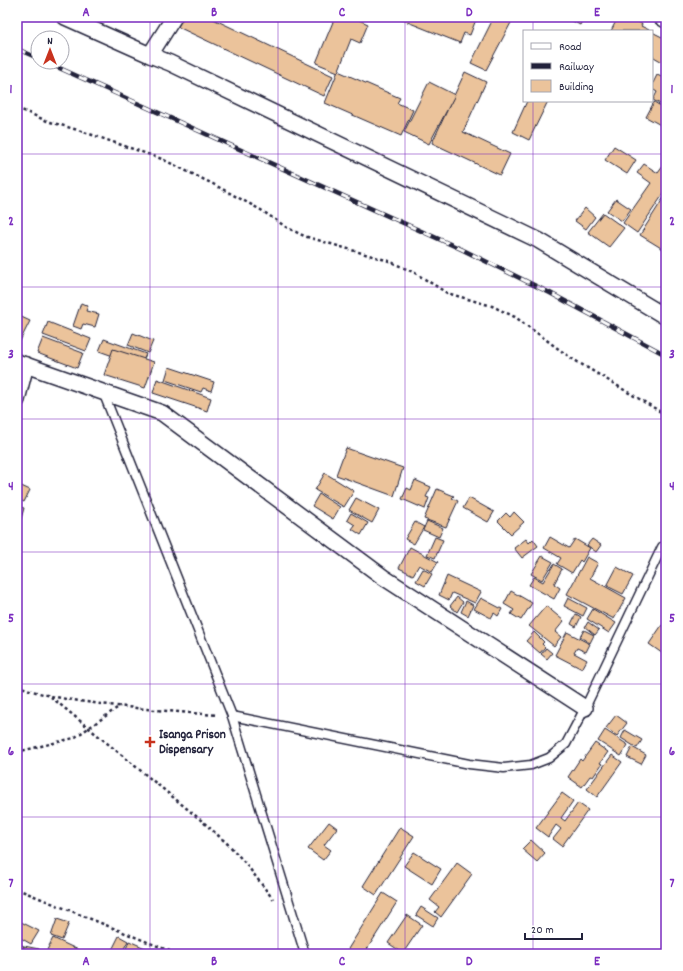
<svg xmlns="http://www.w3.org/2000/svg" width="683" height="971" viewBox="0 0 683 971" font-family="Dekko,sans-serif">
<rect width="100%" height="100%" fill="#fff"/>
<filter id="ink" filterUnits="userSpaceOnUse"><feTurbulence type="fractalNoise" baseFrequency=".025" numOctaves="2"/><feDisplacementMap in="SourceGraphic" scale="8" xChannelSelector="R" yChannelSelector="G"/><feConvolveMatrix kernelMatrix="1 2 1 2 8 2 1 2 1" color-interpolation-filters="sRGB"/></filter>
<g filter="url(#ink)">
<g fill="#ebc39b" stroke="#22223b">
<path d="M 182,17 L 209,17 L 333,76 L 324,96 L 178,27 Z"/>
<path d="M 335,17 L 360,17 L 359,20 L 368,24 L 360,43 L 351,39 L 338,72 L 316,63 Z"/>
<path d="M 395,17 L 477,17 L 470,35 L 464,33 L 460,43 Z"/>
<path d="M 494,17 L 514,17 L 486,70 L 471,63 Z"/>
<path d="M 565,17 L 584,17 L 580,25 Z"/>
<path d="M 618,17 L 629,17 L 642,24 L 641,26 L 651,31 L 611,31 Z"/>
<path d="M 652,32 L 666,39 L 666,64 L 652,56 Z"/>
<path d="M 338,71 L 400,98 L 397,103 L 413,110 L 401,136 L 325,103 Z"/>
<path d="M 465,72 L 486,82 L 463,132 L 510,154 L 500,175 L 432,143 Z"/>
<path d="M 657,75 L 664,78 L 666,75 L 666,107 L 653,100 L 657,92 L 652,89 L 652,85 Z"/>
<path d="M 429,82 L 455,95 L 429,144 L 404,132 Z"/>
<path d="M 527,101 L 548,101 L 529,140 L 513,132 Z"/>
<path d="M 654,102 L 666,109 L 666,128 L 646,117 Z"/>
<path d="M 614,146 L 636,160 L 627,174 L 605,160 Z"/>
<path d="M 666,162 L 666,190 L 637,233 L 623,223 L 651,183 L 637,173 L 644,164 L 658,173 Z"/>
<path d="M 666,194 L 666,251 L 640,235 Z"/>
<path d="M 616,199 L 631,209 L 622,221 L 607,211 Z"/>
<path d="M 585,208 L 595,217 L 586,229 L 575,221 Z"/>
<path d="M 603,213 L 624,228 L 609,247 L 588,232 Z"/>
<path d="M 81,303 L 88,306 L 86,311 L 99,314 L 95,327 L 83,324 L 81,329 L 73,326 Z"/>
<path d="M 17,315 L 30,321 L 17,347 Z"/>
<path d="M 48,322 L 91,339 L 86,351 L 43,335 Z"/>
<path d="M 133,333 L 153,341 L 148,353 L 128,345 Z"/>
<path d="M 43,338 L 83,353 L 77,368 L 37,353 Z"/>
<path d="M 104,339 L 146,354 L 141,366 L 99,351 Z"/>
<path d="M 113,349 L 154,362 L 145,388 L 104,375 Z"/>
<path d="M 169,367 L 214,382 L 211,391 L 203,388 L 201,392 L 165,380 Z"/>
<path d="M 157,379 L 211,398 L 207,411 L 153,393 Z"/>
<path d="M 346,448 L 403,468 L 394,496 L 336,475 Z"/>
<path d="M 325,473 L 354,491 L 344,507 L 315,490 Z"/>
<path d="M 415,480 L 431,487 L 426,497 L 429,498 L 425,509 L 402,499 L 407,488 L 411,490 Z"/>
<path d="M 17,484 L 30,490 L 24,502 L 17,499 Z"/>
<path d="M 437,489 L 454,496 L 452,498 L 458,501 L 446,527 L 424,519 Z"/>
<path d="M 319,494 L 340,507 L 333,519 L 312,506 Z"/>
<path d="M 356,498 L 379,510 L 372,523 L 349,510 Z"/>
<path d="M 469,498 L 494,512 L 488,522 L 463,508 Z"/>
<path d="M 17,506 L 24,508 L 21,519 L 17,517 Z"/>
<path d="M 514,512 L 524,522 L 511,534 L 498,521 L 506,513 L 510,517 Z"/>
<path d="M 351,513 L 368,523 L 361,535 L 352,529 L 355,525 L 347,520 Z"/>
<path d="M 427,521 L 443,528 L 439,537 L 423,530 Z"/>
<path d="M 415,522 L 424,527 L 414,544 L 405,539 Z"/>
<path d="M 435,537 L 443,540 L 435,558 L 427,555 Z"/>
<path d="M 550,537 L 569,548 L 575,539 L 590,548 L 582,562 L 580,560 L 572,573 L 557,564 L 561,558 L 544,548 Z"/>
<path d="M 526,539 L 529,543 L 533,539 L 538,546 L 522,558 L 514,548 Z"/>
<path d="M 592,539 L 601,545 L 596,552 L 587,545 Z"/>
<path d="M 410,547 L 438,562 L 432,572 L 419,565 L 413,575 L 399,568 Z"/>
<path d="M 542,556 L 553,562 L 542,580 L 531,574 Z"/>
<path d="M 587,557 L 598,563 L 590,578 L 626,598 L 614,619 L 567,594 Z"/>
<path d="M 554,564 L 562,569 L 554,584 L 560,588 L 554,599 L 529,585 L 534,577 L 543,582 Z"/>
<path d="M 617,567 L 633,576 L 623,594 L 607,586 Z"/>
<path d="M 423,569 L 432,574 L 425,586 L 416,581 Z"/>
<path d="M 447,576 L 481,592 L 475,603 L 452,593 L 449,600 L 439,595 Z"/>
<path d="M 511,591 L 532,603 L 521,620 L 511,614 L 514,610 L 504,604 Z"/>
<path d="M 457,597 L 463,602 L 457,612 L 450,606 Z"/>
<path d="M 481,598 L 502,609 L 498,616 L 494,613 L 491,618 L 474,609 Z"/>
<path d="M 568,598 L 587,608 L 583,616 L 564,606 Z"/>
<path d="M 466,601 L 473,605 L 468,616 L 461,612 Z"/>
<path d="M 546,606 L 564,621 L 555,632 L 561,637 L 554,646 L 529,626 Z"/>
<path d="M 593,609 L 616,623 L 609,633 L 587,619 Z"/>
<path d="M 576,614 L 581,617 L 576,627 L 571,624 Z"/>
<path d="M 588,622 L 599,630 L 595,635 L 585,627 Z"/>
<path d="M 662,625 L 666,627 L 666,656 L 649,644 Z"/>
<path d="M 584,630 L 594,635 L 590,643 L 580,637 Z"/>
<path d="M 534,632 L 544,642 L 542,644 L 545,647 L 540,653 L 526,641 Z"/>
<path d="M 567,632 L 590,644 L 586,652 L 577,648 L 574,653 L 587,660 L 582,669 L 555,655 Z"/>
<path d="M 546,648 L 552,653 L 547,659 L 541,654 Z"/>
<path d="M 616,715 L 627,723 L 617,736 L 606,728 Z"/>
<path d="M 605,730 L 628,745 L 621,756 L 598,741 Z"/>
<path d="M 625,730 L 642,740 L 637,748 L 621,738 Z"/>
<path d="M 595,743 L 608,752 L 600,763 L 602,764 L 593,777 L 590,776 L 582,787 L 568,777 L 580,759 L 582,761 Z"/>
<path d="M 632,747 L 646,755 L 641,764 L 627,757 Z"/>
<path d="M 612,755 L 622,762 L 597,797 L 587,789 Z"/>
<path d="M 562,793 L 573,801 L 561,818 L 565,821 L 578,803 L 588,810 L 562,846 L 553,839 L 561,829 L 556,825 L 548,837 L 536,828 Z"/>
<path d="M 329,822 L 337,828 L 324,845 L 331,850 L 323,860 L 308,849 Z"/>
<path d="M 400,827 L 414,836 L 376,895 L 363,886 Z"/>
<path d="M 531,840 L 545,853 L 537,862 L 522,849 Z"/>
<path d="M 414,852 L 441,869 L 432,884 L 404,866 Z"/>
<path d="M 457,863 L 472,874 L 441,917 L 435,912 L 439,907 L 430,900 Z"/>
<path d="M 383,893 L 397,902 L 364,954 L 356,954 L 348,949 Z"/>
<path d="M 421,907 L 438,918 L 433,926 L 416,915 Z"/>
<path d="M 407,915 L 422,925 L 403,953 L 388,943 Z"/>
<path d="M 57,919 L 69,923 L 62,940 L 51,936 Z"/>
<path d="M 17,920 L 39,931 L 31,944 L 17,936 Z"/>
<path d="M 119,936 L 128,941 L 121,954 L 110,954 Z"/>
<path d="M 53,938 L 87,954 L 56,954 L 47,950 Z"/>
<path d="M 129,941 L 152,951 L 150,954 L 128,954 L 129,951 L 126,949 Z"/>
<path d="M 17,943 L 24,946 L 20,954 L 17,953 Z"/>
<path d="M 24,946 L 39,949 L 38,954 L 23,954 Z"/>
</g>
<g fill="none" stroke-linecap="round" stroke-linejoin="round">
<g stroke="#22223b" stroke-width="11">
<g id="service">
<path d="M 103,392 L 232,716 L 305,954"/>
<path d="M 232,716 L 469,764 L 504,768 L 531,765 L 549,758 L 566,744 L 585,708 L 662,547"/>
</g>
</g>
<g stroke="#22223b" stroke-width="18">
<g id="minor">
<path d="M 65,17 L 150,55 L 170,63 L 538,240 L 666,317"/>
<path d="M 661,17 L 666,20"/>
<path d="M 150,55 L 174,17"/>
<path d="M 17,362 L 162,413 L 383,577 L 585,708"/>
<path d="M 17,400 L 26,365"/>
</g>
</g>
<g stroke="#22223b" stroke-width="2.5" stroke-dasharray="3 3" stroke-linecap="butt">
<path d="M 17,108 L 47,121 L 81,131 L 162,159 L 213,184 L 261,210 L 286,227 L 304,236 L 389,261 L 415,273 L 447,293 L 492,306 L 515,317 L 571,358 L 666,415"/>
<path d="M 17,685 C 44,697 72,700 101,704 C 140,709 178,712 217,715"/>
<path d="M 51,697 L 202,821 L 230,846 L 246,864 L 273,899"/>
<path d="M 17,752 L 74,738 L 120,706"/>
<path d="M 17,889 L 177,954"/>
</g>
<use href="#service" stroke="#fff" stroke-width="8"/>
<use href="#minor" stroke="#fff" stroke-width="15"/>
<g stroke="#22223b" stroke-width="4.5">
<g id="rail">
<path d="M 17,49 L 38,58"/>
<path d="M 46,62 L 461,249 L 550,293 L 666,355"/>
</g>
</g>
<use href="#rail" stroke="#fff" stroke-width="3" stroke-dasharray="9" stroke-linecap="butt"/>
</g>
</g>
<path fill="none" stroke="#7b2cbf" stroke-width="1" stroke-opacity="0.55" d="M 150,17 L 150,954M 278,17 L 278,954M 405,17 L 405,954M 533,17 L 533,31M 533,101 L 533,954M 17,154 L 666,154M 17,287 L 666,287M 17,419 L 666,419M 17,552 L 666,552M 17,684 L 666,684M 17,817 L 666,817"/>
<path fill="#c8321e" stroke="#fff" stroke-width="1.5" d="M148 736h4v4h4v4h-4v4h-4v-4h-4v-4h4z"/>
<g text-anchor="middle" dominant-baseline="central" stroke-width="3" stroke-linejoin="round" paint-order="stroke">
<g font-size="13" font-weight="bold" fill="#22223b" stroke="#fff" text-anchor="start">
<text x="159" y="735">Isanga Prison<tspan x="159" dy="15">Dispensary</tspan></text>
</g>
</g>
<rect width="683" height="971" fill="none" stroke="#fff" stroke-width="44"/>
<rect x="523" y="30" width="130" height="72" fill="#ffffff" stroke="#a7a7b1"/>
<rect x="531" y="43" width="20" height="6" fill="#ffffff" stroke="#a7a7b1"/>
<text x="559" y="50" font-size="12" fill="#22223b">Road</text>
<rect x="531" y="63" width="20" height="6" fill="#22223b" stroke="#a7a7b1"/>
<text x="559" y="70" font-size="12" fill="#22223b">Railway</text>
<rect x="531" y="80" width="20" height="12" fill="#ebc39b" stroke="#a7a7b1"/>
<text x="559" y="90" font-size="12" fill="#22223b">Building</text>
<g transform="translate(50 50)"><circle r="19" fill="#ffffff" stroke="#a7a7b1"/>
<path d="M0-3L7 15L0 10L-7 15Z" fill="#c8321e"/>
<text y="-6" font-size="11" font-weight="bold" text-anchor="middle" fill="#22223b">N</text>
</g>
<path d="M525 933v6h57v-6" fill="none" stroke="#22223b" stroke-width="2"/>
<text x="531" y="933" font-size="12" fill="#22223b" stroke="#ffffff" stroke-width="3" paint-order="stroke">20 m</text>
<rect x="22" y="22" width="639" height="927" fill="none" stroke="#7b2cbf" stroke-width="1.5"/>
<g font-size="13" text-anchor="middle" font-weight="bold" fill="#7b2cbf">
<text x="86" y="16">A</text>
<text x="214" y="16">B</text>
<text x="342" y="16">C</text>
<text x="469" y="16">D</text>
<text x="597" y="16">E</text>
<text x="11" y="93">1</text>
<text x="672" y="93">1</text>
<text x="11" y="225">2</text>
<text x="672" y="225">2</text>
<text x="11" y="358">3</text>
<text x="672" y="358">3</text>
<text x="11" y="490">4</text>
<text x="672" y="490">4</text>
<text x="11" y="622">5</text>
<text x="672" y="622">5</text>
<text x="11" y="755">6</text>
<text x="672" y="755">6</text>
<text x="11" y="887">7</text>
<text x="672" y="887">7</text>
<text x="86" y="965">A</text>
<text x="214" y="965">B</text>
<text x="342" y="965">C</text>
<text x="469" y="965">D</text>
<text x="597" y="965">E</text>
</g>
</svg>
